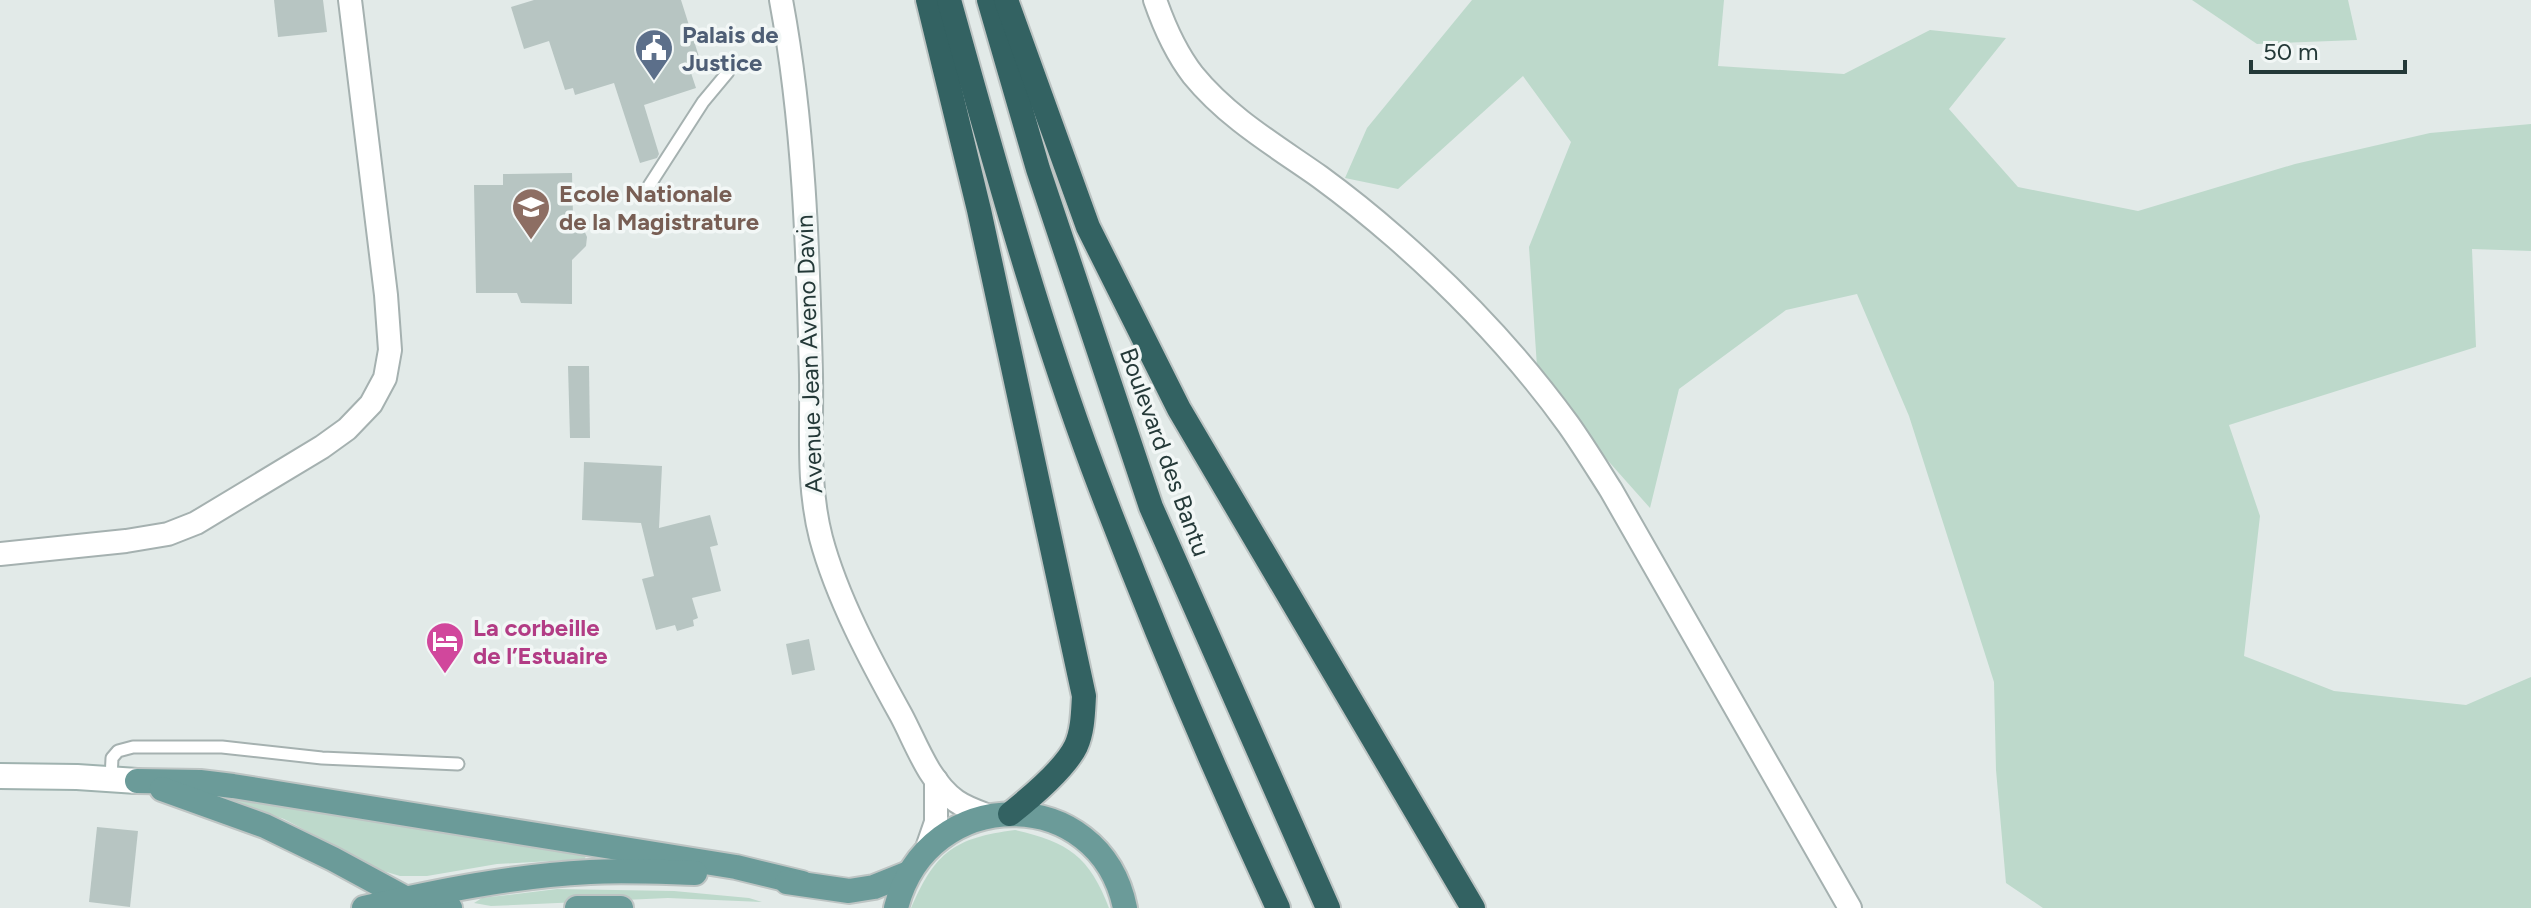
<svg xmlns="http://www.w3.org/2000/svg" width="2531" height="908" viewBox="0 0 2531 908" font-family="Figtree,sans-serif">
<rect width="100%" height="100%" fill="#e2eae8"/>
<g fill="#bdd9cb">
<path d="M 1472,0 L 1724,0 L 1718,66 L 1844,74 L 1930,30 L 2006,38 L 1949,109 L 2018,187 L 2138,211 L 2295,164 L 2430,133 L 2531,124 L 2531,251 L 2472,249 L 2476,347 L 2229,425 L 2260,516 L 2244,656 L 2334,691 L 2466,705 L 2531,677 L 2531,908 L 2043,908 L 2006,883 L 1996,770 L 1994,682 L 1909,416 L 1857,294 L 1786,310 L 1679,389 L 1650,508 L 1538,382 L 1529,247 L 1571,142 L 1523,76 L 1398,189 L 1345,178 L 1367,128 Z"/>
<path d="M 2192,0 L 2348,0 L 2357,40 L 2257,44 Z"/>
<path d="M 231,795 L 340,816 L 586,855 L 585,859 L 497,864 L 427,876 L 400,876 L 380,870 L 284,819 L 227,800 Z"/>
<path d="M 1015,830 C 1068,842 1089,856 1109,908 L 911,908 C 935,852 954,838 1015,830 Z"/>
<path d="M 557,889 L 674,891 L 749,898 L 762,902 L 668,898 L 491,906 L 474,903 L 482,898 Z"/>
</g>
<g fill="#b7c5c2">
<path d="M 274,0 L 323,0 L 327,32 L 278,37 Z"/>
<path d="M 534,0 L 681,0 L 700,60 L 688,64 L 696,88 L 644,105 L 659,154 L 657,158 L 640,163 L 614,83 L 575,95 L 573,88 L 565,90 L 549,41 L 524,49 L 511,7 Z"/>
<path d="M 572,173 L 573,217 L 580,221 L 587,237 L 586,246 L 572,260 L 572,304 L 521,303 L 517,293 L 476,293 L 474,185 L 503,185 L 503,174 Z"/>
<path d="M 568,366 L 589,366 L 590,438 L 570,438 Z"/>
<path d="M 584,462 L 662,466 L 659,528 L 710,515 L 718,545 L 710,547 L 721,591 L 692,598 L 698,618 L 693,620 L 694,626 L 677,631 L 675,625 L 656,630 L 642,579 L 654,576 L 641,523 L 582,520 Z"/>
<path d="M 809,639 L 815,670 L 792,675 L 786,644 Z"/>
<path d="M 97,827 L 138,831 L 130,907 L 89,902 Z"/>
</g>
<g fill="none" stroke-linecap="round" stroke-linejoin="round">
<g stroke="#a5b1b0" stroke-width="15">
<g id="lane">
<path d="M 647,189 L 703,102 L 728,72"/>
<path d="M 111,779 L 112,758 L 118,751 L 133,747 L 222,747 L 322,758 L 458,764"/>
</g>
</g>
<g stroke="#a5b1b0" stroke-width="26">
<g id="street">
<path d="M 781,0 C 804,123 808,250 811,375 C 812,430 807,484 821,538 C 837,598 871,661 901,715 C 916,743 929,782 956,801 C 966,808 978,812 989,816"/>
<path d="M 1155,0 C 1164,26 1176,53 1193,75 C 1228,118 1276,146 1320,177 C 1346,196 1372,217 1396,238 C 1460,294 1518,355 1568,424 C 1583,445 1597,468 1611,490 L 1850,908"/>
<path d="M 0,554 L 126,541 L 168,534 L 196,523 L 322,447 L 347,429 L 371,404 L 385,378 L 390,350 L 386,295 L 350,0"/>
<path d="M 927,848 L 936,822 L 936,780"/>
</g>
</g>
<g stroke="#9fb2af" stroke-width="28">
<path id="secondary" d="M 0,776 L 77,777 L 137,781"/>
</g>
<g stroke="#bdc4c3" stroke-width="28">
<g id="primary">
<path d="M 137,781 L 200,782 L 233,786 L 736,867 L 802,883"/>
<path d="M 162,789 L 265,826 L 333,859 L 405,898 L 450,908"/>
<path d="M 787,882 L 849,891 L 874,887 L 909,873"/>
<path d="M 364,908 C 439,891 513,876 590,872 C 625,870 660,872 695,873"/>
<path d="M 577,908 L 621,908"/>
<path d="M 896,908 C 927,783 1100,783 1125,908"/>
</g>
</g>
<g stroke="#bdc4c3" stroke-width="28">
<g id="highway">
<path d="M 928,0 L 979,210 L 1084,696 C 1083,712 1083,730 1076,746 C 1065,769 1030,798 1010,814"/>
<path d="M 949,0 C 993,157 1036,315 1093,468 C 1149,617 1211,764 1278,908"/>
<path d="M 989,0 L 1038,169 L 1151,507 L 1328,908"/>
<path d="M 1006,0 L 1088,227 L 1179,409 L 1473,908"/>
</g>
</g>
<use href="#lane" stroke="#fff" stroke-width="11"/>
<use href="#street" stroke="#fff" stroke-width="22"/>
<use href="#secondary" stroke="#fff" stroke-width="24"/>
<use href="#primary" stroke="#6b9b99" stroke-width="24"/>
<use href="#highway" stroke="#336262" stroke-width="24"/>
</g>
<defs>
<g id="civic-pin" transform="scale(2)"><path d="M0 17L-7.5 6A9.5 9.5 0 1 1 7.5 6Z" fill="#5c6f8a" stroke="#f2f7f6"/><path d="M-.6-6.5H3V-4.5H.6V-3L4-1V1h2V6H-6V1h2V-1L-.6-3ZM-1.2 2.5V6h2.4V2.5Z" fill="#fff"/></g>
<g id="university-pin" transform="scale(2)"><path d="M0 17L-7.5 6A9.5 9.5 0 1 1 7.5 6Z" fill="#8d6e63" stroke="#f2f7f6"/><path d="M0-5L7-2L0 1L-7-2ZM-4 1L0 2.5L4 1V4Q0 6-4 4Z" fill="#fff"/></g>
<g id="hotel-pin" transform="scale(2)"><path d="M0 17L-7.5 6A9.5 9.5 0 1 1 7.5 6Z" fill="#d1479c" stroke="#f2f7f6"/><path d="M-6-4.5h1.5V1H6V5H4.5V3h-9V5H-6ZM-4 0a1.8 1.8 0 1 1 3.6 0ZM.5 0V-2.5h3Q6-2.5 6 0Z" fill="#fff"/></g>
</defs>
<g fill-rule="evenodd">
<use href="#civic-pin" x="654" y="48"/>
<use href="#university-pin" x="531" y="207"/>
<use href="#hotel-pin" x="445" y="641"/>
</g>
<g text-anchor="middle" dominant-baseline="central" stroke-width="7" stroke-linejoin="round" paint-order="stroke">
<g font-size="24" font-weight="bold" fill="#4e5e75" stroke="#f2f7f6" text-anchor="start">
<text x="682" y="34">Palais de<tspan x="682" dy="28">Justice</tspan></text>
</g>
<g font-size="24" font-weight="bold" fill="#785e54" stroke="#f2f7f6" text-anchor="start">
<text x="559" y="193">Ecole Nationale<tspan x="559" dy="28">de la Magistrature</tspan></text>
</g>
<g font-size="24" fill="#243938" stroke="#f2f7f6">
<text transform="translate(809 354) rotate(-92)">Avenue Jean Aveno Davin</text>
<text transform="translate(1165 452) rotate(70)">Boulevard des Bantu</text>
</g>
<g font-size="24" font-weight="bold" fill="#b23c85" stroke="#f2f7f6" text-anchor="start">
<text x="473" y="627">La corbeille<tspan x="473" dy="28">de l’Estuaire</tspan></text>
</g>
</g>
<path d="M2251 60v12h154v-12" fill="none" stroke="#243938" stroke-width="4"/>
<text x="2263" y="60" font-size="24" fill="#243938" stroke="#f2f7f6" stroke-width="6" paint-order="stroke">50 m</text>
</svg>
